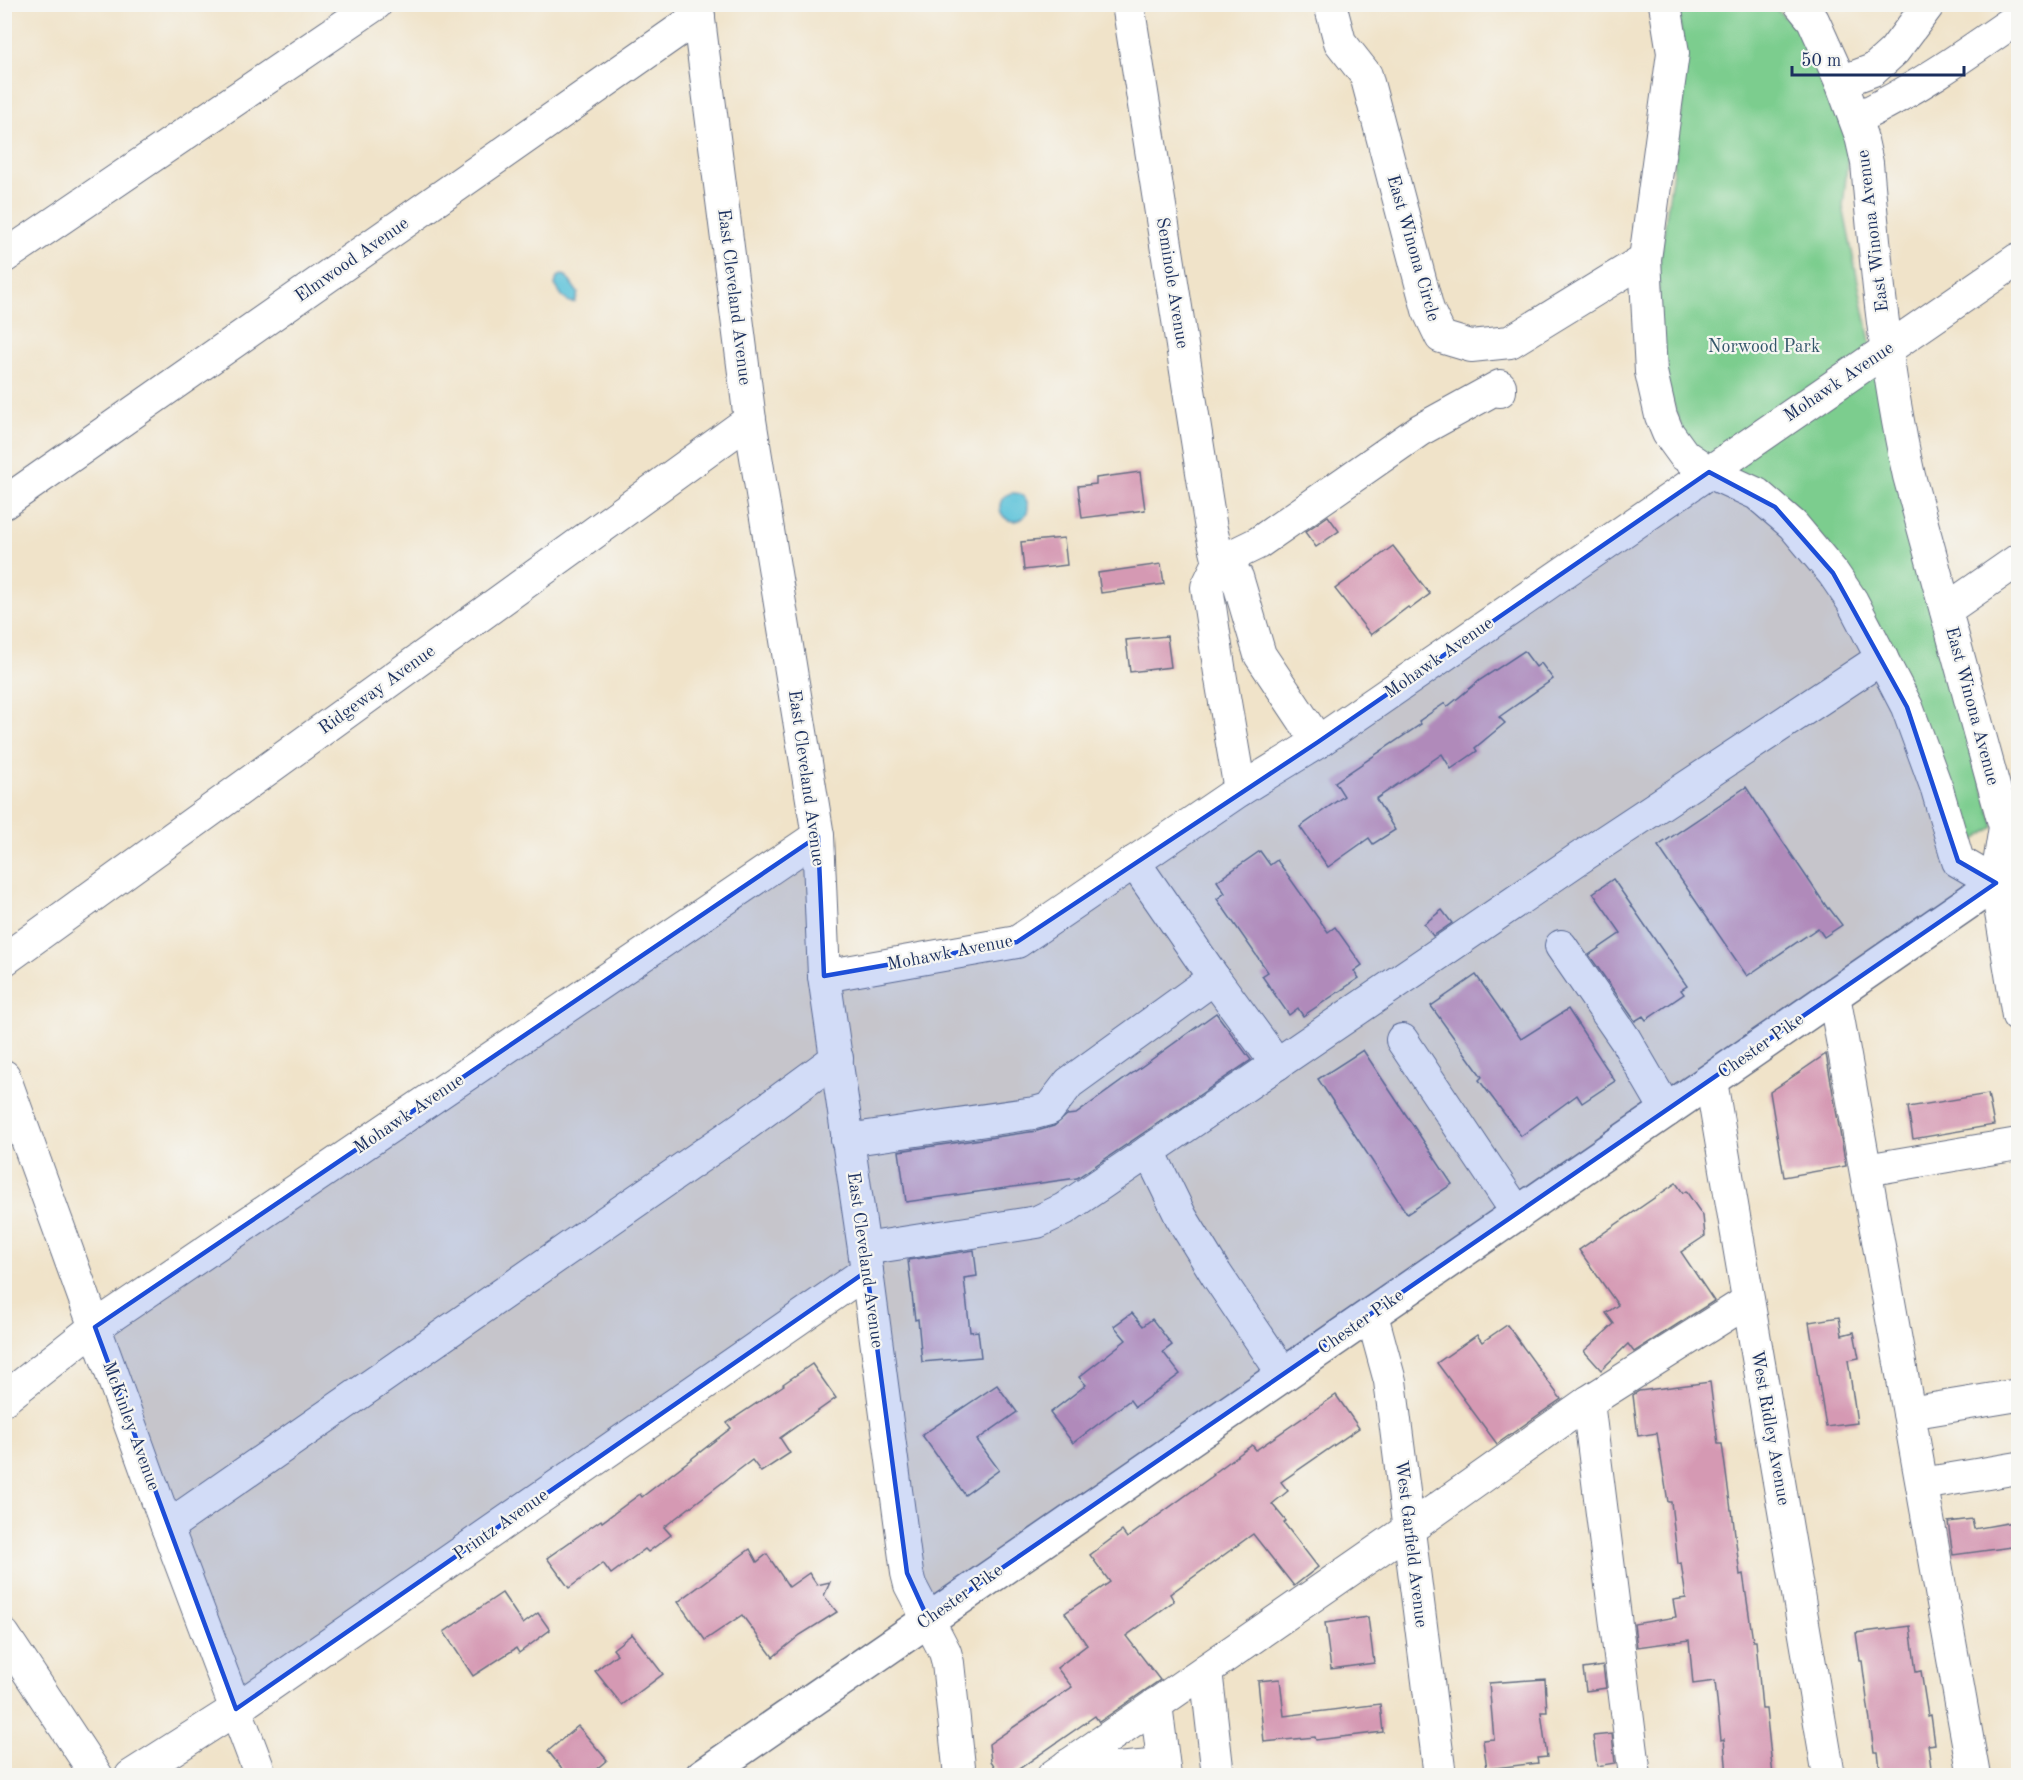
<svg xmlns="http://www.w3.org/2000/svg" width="2023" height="1780" viewBox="0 0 2023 1780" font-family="'Old Standard TT',serif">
<rect width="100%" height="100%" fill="#f6f6f2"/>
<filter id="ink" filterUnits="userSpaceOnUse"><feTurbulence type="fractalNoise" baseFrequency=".0167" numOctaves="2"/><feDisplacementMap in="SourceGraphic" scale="12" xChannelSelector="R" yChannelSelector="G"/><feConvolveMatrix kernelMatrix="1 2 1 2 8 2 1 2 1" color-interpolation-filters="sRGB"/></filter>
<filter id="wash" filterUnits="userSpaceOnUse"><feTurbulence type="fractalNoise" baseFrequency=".008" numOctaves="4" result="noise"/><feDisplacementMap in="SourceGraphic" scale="24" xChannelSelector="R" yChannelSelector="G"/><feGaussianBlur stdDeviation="1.35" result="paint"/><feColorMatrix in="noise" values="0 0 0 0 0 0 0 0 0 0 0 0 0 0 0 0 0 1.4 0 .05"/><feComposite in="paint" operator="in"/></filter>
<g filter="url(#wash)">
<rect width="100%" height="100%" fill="#f0e3c9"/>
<path fill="#7bcd8e" stroke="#4b7e76" stroke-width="1.5" d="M 1671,5 L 1771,5 L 1829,55 L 1852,113 L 1843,207 L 1888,431 L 1994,827 L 1966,846 L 1877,623 L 1713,460 L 1685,438 L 1660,365 L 1658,272 L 1684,96 L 1680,24 Z"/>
<g fill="#5cc2d9" stroke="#3c789c" stroke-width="1.5">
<path d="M 562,275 L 566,276 L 578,293 L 575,302 C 565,305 560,292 555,285 L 557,277 Z"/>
<circle cx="1014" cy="507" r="14"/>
</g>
<g id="blocks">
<g fill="#d599b3">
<path d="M 1140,472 L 1145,510 L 1082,518 L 1078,486 L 1096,484 L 1096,478 Z"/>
<path d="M 1328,516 L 1339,531 L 1316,547 L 1305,532 Z"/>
<path d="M 1064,538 L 1067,565 L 1024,570 L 1021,542 Z"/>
<path d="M 1393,546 L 1430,594 L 1410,609 L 1408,607 L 1371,635 L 1335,589 Z"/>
<path d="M 1161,564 L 1164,584 L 1101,593 L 1098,573 Z"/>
<path d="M 1167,636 L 1171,667 L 1130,672 L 1126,640 Z"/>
<path d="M 1524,651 L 1536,667 L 1541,663 L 1553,679 L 1499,717 L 1505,723 L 1475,748 L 1477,751 L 1451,769 L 1442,754 L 1376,799 L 1395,830 L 1373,844 L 1369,838 L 1328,867 L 1300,827 L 1344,796 L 1335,782 L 1421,724 L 1419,721 L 1445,703 L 1447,707 L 1480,680 Z"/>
<path d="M 1746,787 L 1828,909 L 1829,908 L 1842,925 L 1824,937 L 1818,928 L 1747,976 L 1658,846 Z"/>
<path d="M 1260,851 L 1270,865 L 1277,860 L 1328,932 L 1335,927 L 1362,965 L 1354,971 L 1359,978 L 1303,1016 L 1298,1008 L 1289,1015 L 1262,976 L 1268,972 L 1217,899 L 1225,893 L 1217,881 Z"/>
<path d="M 1613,879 L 1687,986 L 1681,990 L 1684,994 L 1646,1020 L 1643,1016 L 1635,1021 L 1589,955 L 1621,933 L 1593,893 Z"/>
<path d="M 1442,910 L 1452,923 L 1433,936 L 1424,924 Z"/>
<path d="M 1476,975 L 1521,1039 L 1568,1009 L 1615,1081 L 1582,1103 L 1577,1095 L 1521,1136 L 1479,1080 L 1482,1077 L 1431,1006 Z"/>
<path d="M 1216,1013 L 1251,1060 L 1077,1178 L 906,1202 L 899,1151 L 1037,1131 L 1054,1126 L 1067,1115 L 1076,1114 Z"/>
<path d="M 1363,1050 L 1452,1184 L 1407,1214 L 1318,1079 Z"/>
<path d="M 1826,1054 L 1846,1166 L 1784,1177 L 1770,1092 Z"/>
<path d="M 1988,1094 L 1994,1125 L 1913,1139 L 1908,1107 Z"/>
<path d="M 1676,1183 L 1683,1193 L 1686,1191 L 1703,1216 L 1705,1236 L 1681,1252 L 1714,1301 L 1634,1352 L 1628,1344 L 1601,1370 L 1584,1351 L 1614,1324 L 1606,1313 L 1618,1305 L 1579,1250 Z"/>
<path d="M 974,1250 L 977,1276 L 964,1278 L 970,1332 L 978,1331 L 981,1357 L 922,1362 L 918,1319 L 915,1320 L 908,1260 Z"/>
<path d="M 1132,1313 L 1143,1326 L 1152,1319 L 1172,1345 L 1163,1352 L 1180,1374 L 1135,1407 L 1130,1400 L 1073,1443 L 1050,1413 L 1086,1385 L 1079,1377 L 1126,1340 L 1114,1326 Z"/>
<path d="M 1839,1317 L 1842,1335 L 1854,1332 L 1859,1358 L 1848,1360 L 1857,1423 L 1826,1427 L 1809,1322 Z"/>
<path d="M 1507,1325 L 1561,1399 L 1497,1444 L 1437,1363 L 1477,1335 L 1482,1342 Z"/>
<path d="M 812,1364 L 836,1398 L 780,1438 L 790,1453 L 761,1472 L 752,1460 L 664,1527 L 671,1535 L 648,1552 L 645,1549 L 611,1574 L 603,1563 L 569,1588 L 547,1558 L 601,1520 L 602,1522 L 640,1494 L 642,1497 L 731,1428 L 727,1423 L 784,1385 L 783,1384 Z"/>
<path d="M 1710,1382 L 1718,1444 L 1722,1444 L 1731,1510 L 1732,1510 L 1740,1575 L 1743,1574 L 1753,1641 L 1756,1641 L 1762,1709 L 1766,1709 L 1773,1776 L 1727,1776 L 1724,1739 L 1721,1740 L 1715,1681 L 1693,1684 L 1689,1640 L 1637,1647 L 1634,1624 L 1676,1617 L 1673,1600 L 1686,1598 L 1681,1563 L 1678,1564 L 1671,1502 L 1668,1502 L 1657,1433 L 1638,1436 L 1633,1395 L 1639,1391 Z"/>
<path d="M 997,1385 L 1017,1412 L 977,1440 L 999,1470 L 965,1495 L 922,1435 Z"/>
<path d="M 1336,1395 L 1359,1428 L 1281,1482 L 1288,1491 L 1272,1504 L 1286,1521 L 1284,1523 L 1318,1567 L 1294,1586 L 1253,1534 L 1170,1594 L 1174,1601 L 1126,1636 L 1160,1680 L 1099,1722 L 1095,1716 L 1009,1776 L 1001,1776 L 991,1761 L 989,1744 L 1072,1687 L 1057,1668 L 1087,1645 L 1065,1613 L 1110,1582 L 1090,1555 L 1122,1531 L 1127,1538 L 1214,1475 L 1213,1474 L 1252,1445 L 1256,1450 Z"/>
<path d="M 1972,1519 L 1974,1529 L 2019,1521 L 2019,1546 L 1953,1555 L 1948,1522 Z"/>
<path d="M 750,1549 L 757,1562 L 767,1554 L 789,1587 L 809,1573 L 817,1585 L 830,1582 L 824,1596 L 837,1612 L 800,1635 L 773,1657 L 742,1615 L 705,1640 L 678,1602 Z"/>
<path d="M 502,1593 L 523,1624 L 538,1613 L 550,1630 L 519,1653 L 516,1648 L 473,1676 L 444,1632 Z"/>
<path d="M 1368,1617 L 1374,1663 L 1331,1669 L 1325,1623 Z"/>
<path d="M 1910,1626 L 1916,1672 L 1921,1671 L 1928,1716 L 1931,1715 L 1935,1744 L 1928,1745 L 1932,1776 L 1881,1776 L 1878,1752 L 1874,1752 L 1862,1661 L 1860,1661 L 1856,1633 Z"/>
<path d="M 632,1634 L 663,1674 L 622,1705 L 595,1671 L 617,1654 L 613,1649 Z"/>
<path d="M 1603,1666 L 1606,1688 L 1586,1691 L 1583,1669 Z"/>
<path d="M 1280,1679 L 1284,1716 L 1380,1704 L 1383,1732 L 1316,1740 L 1315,1737 L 1264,1742 L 1258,1681 Z"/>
<path d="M 1545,1679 L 1547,1712 L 1541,1712 L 1547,1757 L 1537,1758 L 1538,1763 L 1487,1769 L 1483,1740 L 1494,1739 L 1489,1683 Z"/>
<path d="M 578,1726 L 607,1760 L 588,1776 L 568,1776 L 548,1751 Z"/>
<path d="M 1612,1734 L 1615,1763 L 1597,1766 L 1593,1736 Z"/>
</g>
</g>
</g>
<g filter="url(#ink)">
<use href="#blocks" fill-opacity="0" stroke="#666e83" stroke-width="1.5"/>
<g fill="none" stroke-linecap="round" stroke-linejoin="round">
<g stroke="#666e83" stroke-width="34">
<g id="minor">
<path d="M 697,4 L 750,420 L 818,836 L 824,976 L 864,1249 L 907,1573 L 910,1585 L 945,1652 L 948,1663 L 960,1776"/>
<path d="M 1128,4 L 1211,529 L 1219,562 L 1237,577 L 1260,655 L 1318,742"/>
<path d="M 1330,4 L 1340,42 L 1366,75 L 1428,310 L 1441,337 L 1471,346 L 1510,342 L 1645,259"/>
<path d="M 1665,4 L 1673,53 L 1645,259 L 1651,372 L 1661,416 L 1668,433 L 1684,455 L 1709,472 L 1757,494 L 1793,525 L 1833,573 L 1852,601 L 1907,707 L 1937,789 L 1958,861 L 1996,883"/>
<path d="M 1800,4 L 1813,20 L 1841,82 L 1861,136 L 1867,163 C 1876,268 1886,373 1909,476 L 2005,827 L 1996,883 L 2018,1016"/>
<path d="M 1841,82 L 1873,70 L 1894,51 L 1929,4"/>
<path d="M 1855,119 C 1914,91 1965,55 2018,18"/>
<path d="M 4,257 L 376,4"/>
<path d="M 4,503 L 699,16"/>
<path d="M 1946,610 L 2018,560"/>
<path d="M 1240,790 L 1220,673 L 1207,587 L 1219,562 L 1258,543 L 1420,430 L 1500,386 L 1500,391"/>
<path d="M 1134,862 L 1214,978 L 1277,1064"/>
<path d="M 1561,946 L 1625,1039 L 1667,1111"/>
<path d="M 4,960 L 750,420"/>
<path d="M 824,976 L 1017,942 L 1240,790 L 1318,742 L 2018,259"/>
<path d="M 1834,995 L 1974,1776"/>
<path d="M 1402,1040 L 1518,1214"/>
<path d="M 4,1076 L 167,1527 L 261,1776"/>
<path d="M 1711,1081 L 1829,1776"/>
<path d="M 847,1140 L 1034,1113 L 1049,1109 L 1069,1083 L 1214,978"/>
<path d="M 1149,1151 L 1181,1217 L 1216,1274 L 1284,1375"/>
<path d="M 1866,1170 L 2018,1144"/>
<path d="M 864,1249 L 1037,1222 L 1064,1209 L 1578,859 L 1882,658"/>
<path d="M 1372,1315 L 1390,1381 L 1440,1776"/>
<path d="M 4,1399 L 95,1327 L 818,836"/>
<path d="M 1588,1402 L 1635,1776"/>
<path d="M 1909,1413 L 2018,1395"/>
<path d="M 1922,1484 L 2018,1468"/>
<path d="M 167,1527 L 740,1129 L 837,1058"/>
<path d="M 4,1635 L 97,1776"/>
<path d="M 1206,1670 L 1218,1776"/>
<path d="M 1156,1704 L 1165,1776"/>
<path d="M 1068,1765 L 1104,1770 L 1163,1765"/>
<path d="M 131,1776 L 236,1709 L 867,1271"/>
<path d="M 1053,1776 L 1409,1529 L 1588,1402 L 1748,1301"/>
</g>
</g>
<g stroke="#666e83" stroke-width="36">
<path id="major" d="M 702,1776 L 2018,868"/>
</g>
<use href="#minor" stroke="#fff" stroke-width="32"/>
<use href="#major" stroke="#fff" stroke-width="33"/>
</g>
</g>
<path fill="#1d4ed8" fill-opacity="0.2" stroke="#1d4ed8" stroke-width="4.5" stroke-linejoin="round" d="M 1709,472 L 1775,507 L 1833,573 L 1907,707 L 1958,861 L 1996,883 L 928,1619 L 907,1573 L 867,1271 L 236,1709 L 95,1327 L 818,836 L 824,976 L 1017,942 L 1318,742 Z"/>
<g text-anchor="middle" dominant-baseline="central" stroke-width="4.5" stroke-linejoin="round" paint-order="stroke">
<g font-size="18" fill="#1b2f5e" stroke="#f6f6f2">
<text transform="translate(1873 231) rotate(-97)">East Winona Avenue</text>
<text transform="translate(1413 248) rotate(74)">East Winona Circle</text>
<text transform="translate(352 260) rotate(-35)">Elmwood Avenue</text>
<text transform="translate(1172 283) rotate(81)">Seminole Avenue</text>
<text transform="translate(734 297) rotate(83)">East Cleveland Avenue</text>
<text transform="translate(1839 382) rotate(-34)">Mohawk Avenue</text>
<text transform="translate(1439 658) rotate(-35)">Mohawk Avenue</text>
<text transform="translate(377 690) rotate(-36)">Ridgeway Avenue</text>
<text transform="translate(1972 706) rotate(75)">East Winona Avenue</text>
<text transform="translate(806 778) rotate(82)">East Cleveland Avenue</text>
<text transform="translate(950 953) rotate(-11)">Mohawk Avenue</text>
<text transform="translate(1761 1046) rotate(-35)">Chester Pike</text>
<text transform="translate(409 1114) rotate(-34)">Mohawk Avenue</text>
<text transform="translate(865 1260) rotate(82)">East Cleveland Avenue</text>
<text transform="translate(1361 1322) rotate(-35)">Chester Pike</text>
<text transform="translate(131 1426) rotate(70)">McKinley Avenue</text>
<text transform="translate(1770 1428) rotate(80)">West Ridley Avenue</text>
<text transform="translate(501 1525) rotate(-35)">Printz Avenue</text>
<text transform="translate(1411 1544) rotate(83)">West Garfield Avenue</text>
<text transform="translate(960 1597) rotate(-35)">Chester Pike</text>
</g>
<g font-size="18" fill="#33566a" stroke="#f6f6f2">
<text x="1764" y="347">Norwood Park</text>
</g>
</g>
<rect width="2023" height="1780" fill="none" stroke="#f6f6f2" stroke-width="24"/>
<path d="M1792 66v9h172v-9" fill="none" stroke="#1b2f5e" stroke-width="3"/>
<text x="1801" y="66" font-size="18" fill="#1b2f5e" stroke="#f6f6f2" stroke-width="4.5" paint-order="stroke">50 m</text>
</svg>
